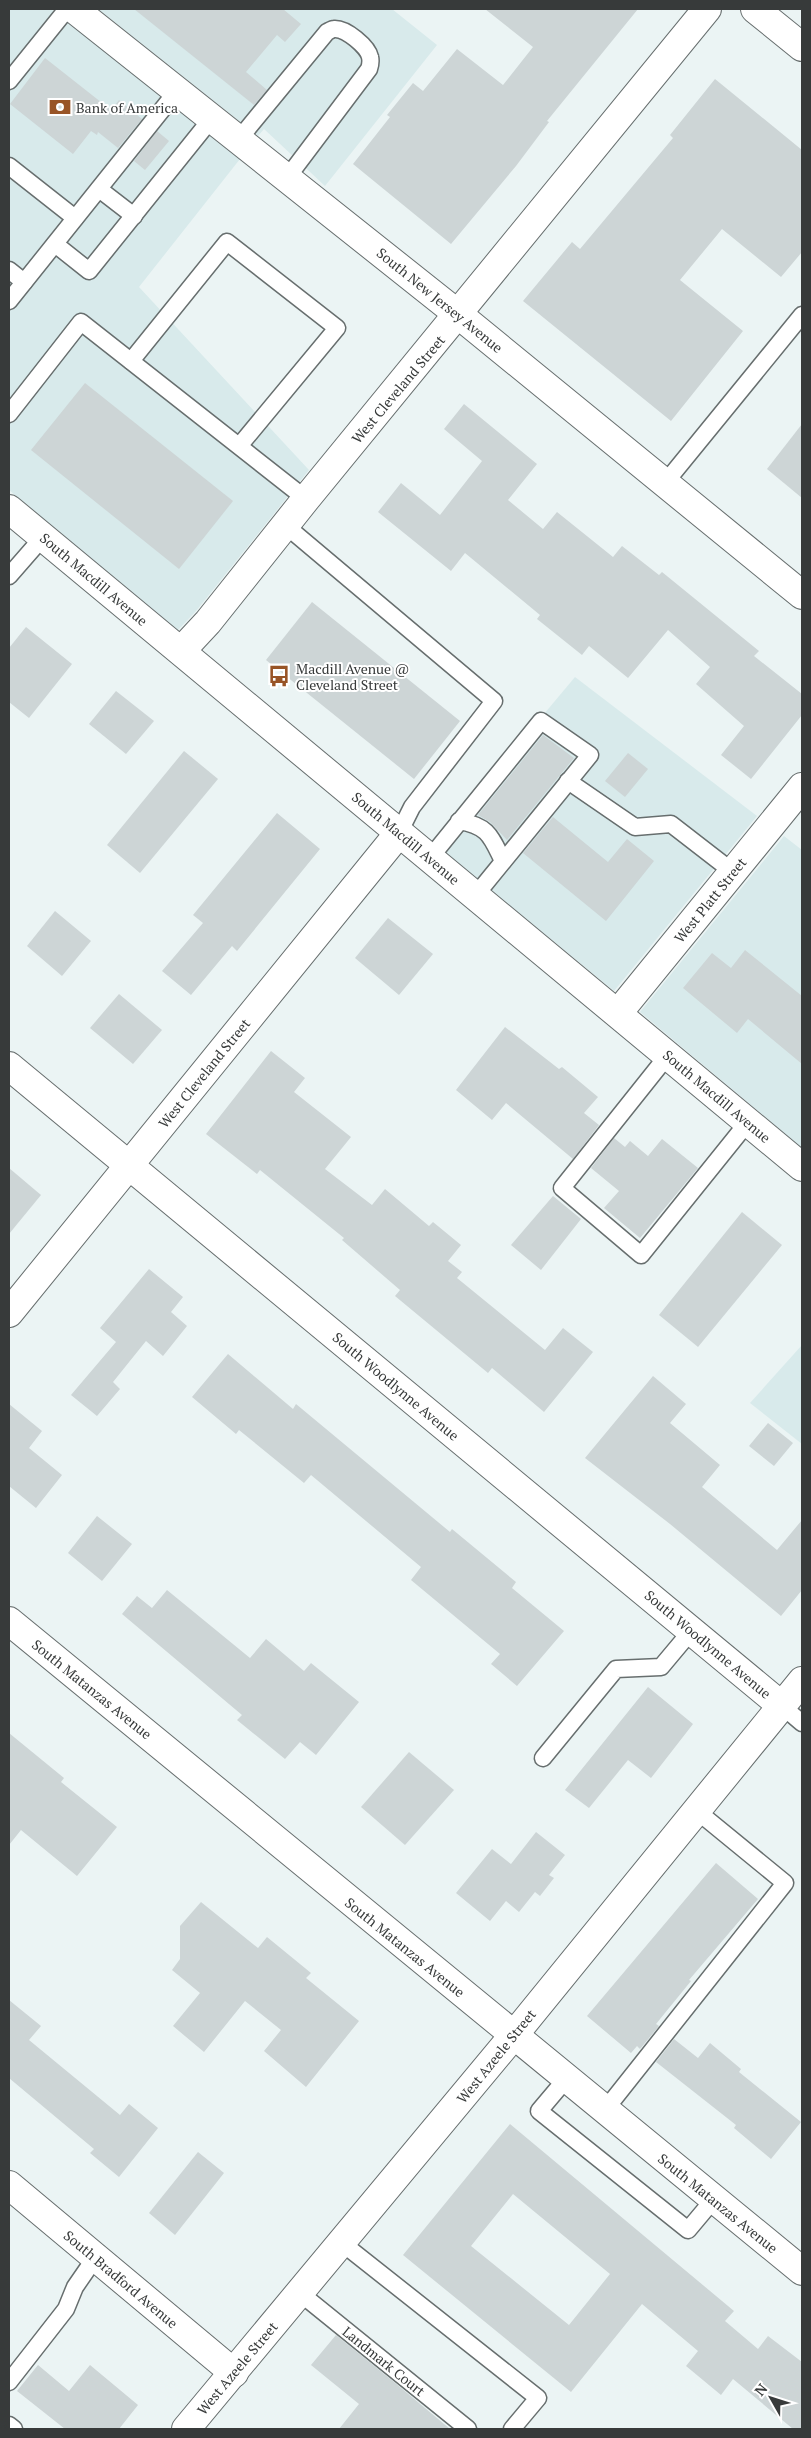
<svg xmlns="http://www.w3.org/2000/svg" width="811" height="2438" viewBox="0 0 811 2438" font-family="'PT Serif',serif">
<rect width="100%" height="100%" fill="#ebf4f4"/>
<g fill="#d8eaeb">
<path d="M 9,9 L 51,9 L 240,159 L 139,287 L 309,470 L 196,611 L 178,630 L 9,490 Z"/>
<path d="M 98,9 L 392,9 L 437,45 L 325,186 L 264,129 L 258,136 Z"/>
<path d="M 575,677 L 757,816 L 614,991 L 435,844 Z"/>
<path d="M 784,836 L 802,850 L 802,1148 L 640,1012 Z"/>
<path d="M 802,1345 L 802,1444 L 750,1403 Z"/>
</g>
<g fill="#cdd5d6" fill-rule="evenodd">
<path d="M 134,9 L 283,9 L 301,24 L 285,42 L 277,35 L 246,72 L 267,90 L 254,105 Z"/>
<path d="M 485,9 L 638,9 L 547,121 L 549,122 L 516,166 L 451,244 L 353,164 L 390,117 L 387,115 L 413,83 L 423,91 L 457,49 L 503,85 L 533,47 Z"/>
<path d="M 45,58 L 111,110 L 119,100 L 142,119 L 118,148 L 98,132 L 97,135 L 91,131 L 73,154 L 10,104 Z"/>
<path d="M 715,79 L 802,150 L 802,252 L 781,277 L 722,229 L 680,280 L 743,331 L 671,421 L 523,301 L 572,242 L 580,249 L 673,138 L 670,135 Z"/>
<path d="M 157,131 L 169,141 L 145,170 L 134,161 Z"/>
<path d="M 85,383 L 233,501 L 179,569 L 31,450 Z"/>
<path d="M 464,404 L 537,464 L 508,500 L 543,529 L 557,512 L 613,557 L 622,546 L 659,575 L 662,572 L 759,651 L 754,656 L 802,694 L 802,715 L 751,779 L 721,755 L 744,726 L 696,684 L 710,667 L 668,630 L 628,678 L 589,646 L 582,655 L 537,619 L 540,615 L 465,553 L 451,571 L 378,512 L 401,483 L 440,515 L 482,461 L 444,429 Z"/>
<path d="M 802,424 L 802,498 L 767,469 Z"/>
<path d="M 312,602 L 460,721 L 414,779 L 266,660 Z"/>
<path d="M 26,627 L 72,664 L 29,718 L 9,702 L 9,648 Z"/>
<path d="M 116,691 L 154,721 L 126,754 L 89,724 Z"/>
<path d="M 543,735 L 574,758 L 507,840 L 490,822 L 478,815 Z"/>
<path d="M 184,751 L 218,779 L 140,873 L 107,845 Z"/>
<path d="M 628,753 L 648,769 L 625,797 L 605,781 Z"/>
<path d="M 277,813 L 320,849 L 237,951 L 232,946 L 191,995 L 162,971 L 203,923 L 193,915 Z"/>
<path d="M 553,817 L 608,862 L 627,839 L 654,861 L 606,921 L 523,853 Z"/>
<path d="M 55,911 L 91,941 L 62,976 L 27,946 Z"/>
<path d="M 388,918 L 433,954 L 399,995 L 355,958 Z"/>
<path d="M 745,950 L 802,996 L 802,1064 L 748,1019 L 737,1033 L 683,988 L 712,953 L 731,968 Z"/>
<path d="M 119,994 L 162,1030 L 133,1064 L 90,1028 Z"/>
<path d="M 505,1027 L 559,1069 L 562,1067 L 598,1097 L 584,1113 L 599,1125 L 573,1159 L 506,1103 L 492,1120 L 456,1090 Z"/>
<path d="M 271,1051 L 305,1078 L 294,1092 L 351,1137 L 325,1169 L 372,1205 L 385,1189 L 429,1226 L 433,1222 L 461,1245 L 448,1261 L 462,1272 L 457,1278 L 545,1350 L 563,1328 L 593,1352 L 544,1412 L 492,1368 L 488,1373 L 395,1296 L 400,1290 L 342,1240 L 344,1238 L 260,1170 L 257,1174 L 206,1134 Z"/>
<path d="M 614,1138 L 625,1147 L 630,1141 L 648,1156 L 662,1139 L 698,1168 L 640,1238 L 604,1208 L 619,1191 L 591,1168 Z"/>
<path d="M 9,1168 L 41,1195 L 9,1234 Z"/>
<path d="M 553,1196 L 581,1219 L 541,1270 L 511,1245 Z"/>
<path d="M 742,1212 L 782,1245 L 698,1347 L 659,1315 Z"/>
<path d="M 149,1269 L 183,1297 L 171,1312 L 187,1326 L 163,1356 L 146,1341 L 113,1382 L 120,1389 L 97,1416 L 71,1395 L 116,1342 L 100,1328 Z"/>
<path d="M 228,1354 L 293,1409 L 296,1404 L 450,1532 L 452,1529 L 516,1582 L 512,1588 L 564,1631 L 517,1686 L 491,1664 L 500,1654 L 411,1580 L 421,1567 L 311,1475 L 304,1483 L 239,1430 L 236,1434 L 192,1397 Z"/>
<path d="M 653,1376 L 686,1404 L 670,1423 L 720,1465 L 702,1487 L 777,1550 L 802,1520 L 802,1590 L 781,1616 L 670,1524 L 585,1458 Z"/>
<path d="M 9,1404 L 42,1431 L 29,1448 L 62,1475 L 36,1508 L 9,1486 Z"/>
<path d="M 768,1423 L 793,1443 L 774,1466 L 749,1446 Z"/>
<path d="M 97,1516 L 132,1544 L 102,1581 L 68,1553 Z"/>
<path d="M 167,1590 L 250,1658 L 266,1639 L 304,1671 L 311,1663 L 359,1702 L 316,1755 L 300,1742 L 285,1759 L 237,1720 L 242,1715 L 122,1614 L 137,1596 L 152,1608 Z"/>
<path d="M 648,1687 L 693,1724 L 651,1778 L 628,1760 L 589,1808 L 565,1790 Z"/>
<path d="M 9,1733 L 64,1778 L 61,1782 L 117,1827 L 77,1876 L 21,1830 L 9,1845 Z"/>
<path d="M 409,1752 L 454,1790 L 405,1845 L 361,1807 Z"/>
<path d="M 536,1832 L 565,1855 L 549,1875 L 554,1878 L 540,1896 L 535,1892 L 519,1912 L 506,1901 L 490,1921 L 456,1893 L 492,1849 L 511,1864 Z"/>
<path d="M 716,1863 L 758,1899 L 689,1980 L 691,1981 L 656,2024 L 659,2026 L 640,2049 L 637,2046 L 631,2053 L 587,2016 Z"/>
<path d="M 201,1902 L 258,1948 L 267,1937 L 311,1973 L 306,1978 L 359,2021 L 306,2087 L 264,2051 L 281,2030 L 245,2001 L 204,2052 L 173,2026 L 200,1993 L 172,1970 L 180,1959 L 180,1926 Z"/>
<path d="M 9,2000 L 41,2026 L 29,2040 L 120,2115 L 129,2104 L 158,2128 L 119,2177 L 90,2153 L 94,2149 L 9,2078 Z"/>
<path d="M 674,2039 L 698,2058 L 710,2043 L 741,2069 L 739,2072 L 801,2122 L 771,2159 L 734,2128 L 736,2125 L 656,2062 Z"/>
<path d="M 510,2124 L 734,2311 L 725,2321 L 758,2349 L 768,2336 L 802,2362 L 802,2429 L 793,2429 L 733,2379 L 721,2395 L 686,2366 L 698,2351 L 642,2304 L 571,2392 L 403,2255 ZM 513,2194 L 610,2274 L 569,2325 L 471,2246 Z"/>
<path d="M 198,2152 L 224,2173 L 175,2235 L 149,2213 Z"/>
<path d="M 336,2335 L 394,2382 L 450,2429 L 339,2429 L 359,2404 L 311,2365 Z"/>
<path d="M 38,2365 L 69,2391 L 90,2365 L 138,2405 L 119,2429 L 65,2429 L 17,2391 Z"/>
</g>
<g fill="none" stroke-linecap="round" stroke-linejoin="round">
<g stroke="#676e6e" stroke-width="19">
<g id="service">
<path d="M 9,81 L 67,9"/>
<path d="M 239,139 L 327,32 C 329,31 332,29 334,29 C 346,28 368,47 370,57 C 371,61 370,66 369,69 L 287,178"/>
<path d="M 9,166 L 75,218"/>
<path d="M 99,189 L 134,216"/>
<path d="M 55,244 L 89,271 L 212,118"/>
<path d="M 9,270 L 24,282"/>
<path d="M 9,301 L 177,91"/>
<path d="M 131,361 L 227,242 L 337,328 L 240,445"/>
<path d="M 9,414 L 81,322 L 306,499"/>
<path d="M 665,483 L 802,315"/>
<path d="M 285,525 L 494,701 L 412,807 L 399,833"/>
<path d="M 9,576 L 43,537"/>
<path d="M 568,781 L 635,827 L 671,824 L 733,872"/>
<path d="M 459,821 C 489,826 491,837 503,861"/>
<path d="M 430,858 L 541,721 L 590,755 L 475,896"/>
<path d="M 668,1055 L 562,1188 L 641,1255 L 748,1122"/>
<path d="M 782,1706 L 802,1723"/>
<path d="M 543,1758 L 616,1669 L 661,1667 L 692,1630"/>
<path d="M 566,2079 L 539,2111 L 688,2230 L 714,2199"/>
<path d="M 605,2110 L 785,1883 L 697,1811"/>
<path d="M 342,2243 L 538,2398 L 512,2429"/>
<path d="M 300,2293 L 468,2429"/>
<path d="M 9,2382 L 66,2309 L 75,2287 L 95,2258"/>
<path d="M 9,2425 L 14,2429"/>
</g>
</g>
<g stroke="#676e6e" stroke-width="30">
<g id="minor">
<path d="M 74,9 L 459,315 L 802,595"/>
<path d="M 755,9 L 802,47"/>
<path d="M 181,651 L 208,622 L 306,499 L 707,9"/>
<path d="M 618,1013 L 802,787"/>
<path d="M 9,1066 L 782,1706"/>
<path d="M 9,1313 L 399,833"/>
<path d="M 9,1621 L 802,2271"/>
<path d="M 9,2185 L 234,2373"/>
</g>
</g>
<g stroke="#676e6e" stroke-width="30">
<path id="tertiary" d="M 9,509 L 802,1167"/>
</g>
<g stroke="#676e6e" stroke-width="30">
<path id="secondary" d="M 186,2429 L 513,2036 L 802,1681"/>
</g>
<use href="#service" stroke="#fff" stroke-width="16"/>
<use href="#minor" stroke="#fff" stroke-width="28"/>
<use href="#tertiary" stroke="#fff" stroke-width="28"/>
<use href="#secondary" stroke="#fff" stroke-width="28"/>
</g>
<defs>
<g id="bank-bare" transform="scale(1.725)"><path d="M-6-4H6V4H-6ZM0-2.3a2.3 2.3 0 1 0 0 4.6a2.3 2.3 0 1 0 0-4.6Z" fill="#985426" stroke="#fff" stroke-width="2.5" paint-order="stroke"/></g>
<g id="bus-bare" transform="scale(1.725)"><path d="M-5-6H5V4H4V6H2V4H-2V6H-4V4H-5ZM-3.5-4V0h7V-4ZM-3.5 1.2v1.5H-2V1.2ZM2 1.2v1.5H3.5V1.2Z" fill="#985426" stroke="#fff" stroke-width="2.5" paint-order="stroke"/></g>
</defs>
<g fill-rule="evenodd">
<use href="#bank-bare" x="60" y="107"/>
<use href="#bus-bare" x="279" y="676"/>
</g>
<g text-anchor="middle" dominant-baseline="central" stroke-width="4" stroke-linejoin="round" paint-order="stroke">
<g font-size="14" fill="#373a3a" stroke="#fff" text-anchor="start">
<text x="76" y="107">Bank of America</text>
<text x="296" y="668">Macdill Avenue @<tspan x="296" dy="16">Cleveland Street</tspan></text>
</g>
<g font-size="14" fill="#373a3a" stroke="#fff">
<text transform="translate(440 300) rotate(39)">South New Jersey Avenue</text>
<text transform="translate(398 389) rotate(-50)">West Cleveland Street</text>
<text transform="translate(94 579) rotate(40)">South Macdill Avenue</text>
<text transform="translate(406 838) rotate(40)">South Macdill Avenue</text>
<text transform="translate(710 900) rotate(-51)">West Platt Street</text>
<text transform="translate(204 1073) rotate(-51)">West Cleveland Street</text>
<text transform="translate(717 1096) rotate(40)">South Macdill Avenue</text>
<text transform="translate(396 1386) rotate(40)">South Woodlynne Avenue</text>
<text transform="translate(708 1644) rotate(40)">South Woodlynne Avenue</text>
<text transform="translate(92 1689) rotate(39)">South Matanzas Avenue</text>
<text transform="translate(405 1947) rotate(39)">South Matanzas Avenue</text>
<text transform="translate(496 2056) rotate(-51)">West Azeele Street</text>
<text transform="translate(718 2203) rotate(39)">South Matanzas Avenue</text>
<text transform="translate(121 2279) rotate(40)">South Bradford Avenue</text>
<text transform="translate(384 2361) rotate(39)">Landmark Court</text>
<text transform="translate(237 2368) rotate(-50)">West Azeele Street</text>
</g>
</g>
<rect width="811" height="2438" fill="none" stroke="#373a3a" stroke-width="20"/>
<g transform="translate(771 2398) rotate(309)" stroke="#ffffff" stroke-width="4" paint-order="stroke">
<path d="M0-4L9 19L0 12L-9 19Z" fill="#373a3a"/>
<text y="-8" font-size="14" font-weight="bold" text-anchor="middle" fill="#373a3a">N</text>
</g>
</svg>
